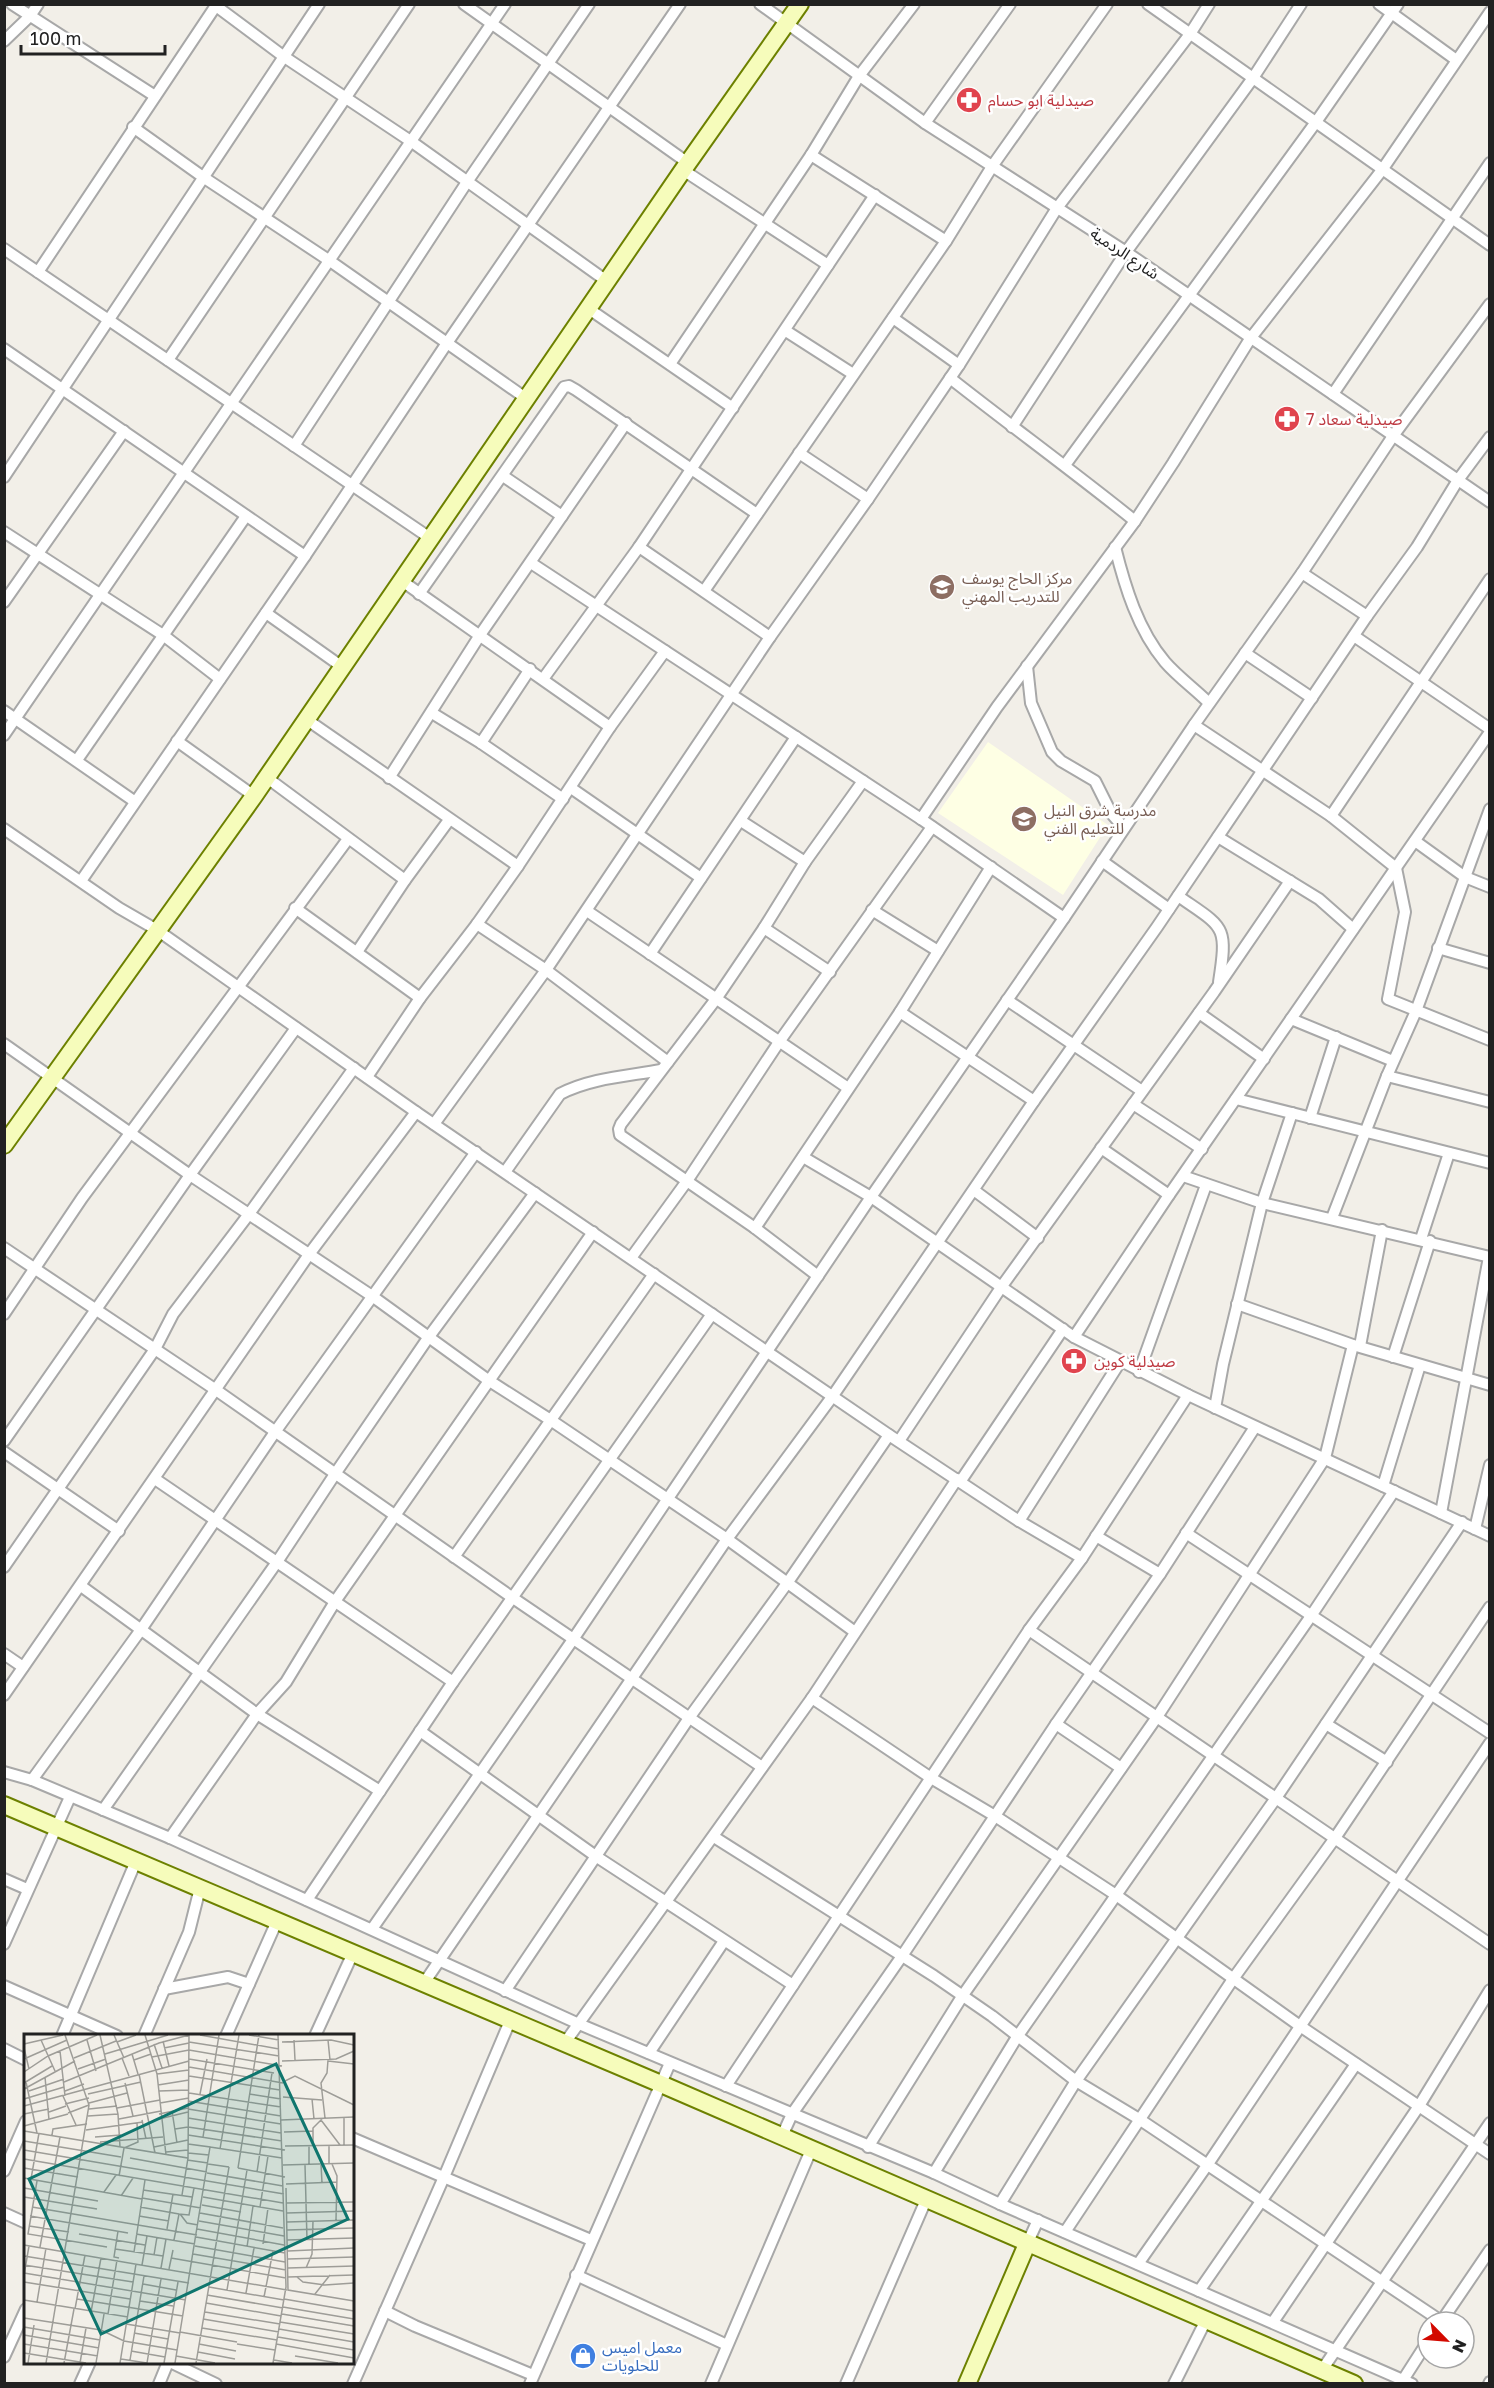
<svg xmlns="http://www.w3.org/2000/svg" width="1494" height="2388" viewBox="0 0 1494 2388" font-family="'Golos Text','Noto Sans Arabic',sans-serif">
<rect width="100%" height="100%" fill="#f2efe8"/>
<path fill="#feffe4" d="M 988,742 L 1108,825 L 1063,895 L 938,813 Z"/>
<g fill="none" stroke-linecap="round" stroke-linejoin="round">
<g stroke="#a8a8a8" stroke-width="14">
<g id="street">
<path d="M 12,4 L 155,96"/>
<path d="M 464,4 L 688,163"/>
<path d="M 760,4 L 925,123 L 1126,252 L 1490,502"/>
<path d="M 1148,4 L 1490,245"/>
<path d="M 1379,4 L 1455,59"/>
<path d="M 216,6 L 283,56 L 412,142 L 608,282"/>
<path d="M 4,41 L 30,16 L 38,4"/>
<path d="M 925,123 L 1010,4"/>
<path d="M 133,127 L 203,177 L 330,261 L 527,399"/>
<path d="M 811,155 L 946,241"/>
<path d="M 683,170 L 828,265"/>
<path d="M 4,249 L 430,538"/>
<path d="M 38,272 L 217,4"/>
<path d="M 589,309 L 733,408"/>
<path d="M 893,318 L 959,365"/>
<path d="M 786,331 L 853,374"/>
<path d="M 4,349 L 305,556"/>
<path d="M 168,360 L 409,4"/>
<path d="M 670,364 L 811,155 L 859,76 L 914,4"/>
<path d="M 950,378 C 1011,426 1074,472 1135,521"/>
<path d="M 1333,394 L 1490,163"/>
<path d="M 1012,427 L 1126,252 L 1253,78 L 1301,4"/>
<path d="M 294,446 L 467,182 L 589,4"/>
<path d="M 799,453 L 868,499"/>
<path d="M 1065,465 L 1316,122 L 1398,4"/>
<path d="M 503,476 L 562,516"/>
<path d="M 4,477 L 319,4"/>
<path d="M 4,532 L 163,635 L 220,679"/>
<path d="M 639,547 L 770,637"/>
<path d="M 1115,547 C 1125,587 1138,630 1165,662 C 1178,677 1195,689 1209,703"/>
<path d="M 531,563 L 921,819 L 1064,918"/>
<path d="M 1302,573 L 1367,616"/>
<path d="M 402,581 L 610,727"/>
<path d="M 704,591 L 946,241 L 993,165 L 1107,4"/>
<path d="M 419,594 L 564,387 L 569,386 L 576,390 L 757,514"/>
<path d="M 4,602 L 124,431"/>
<path d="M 266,613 L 341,666"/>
<path d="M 1354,636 L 1490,729"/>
<path d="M 1245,653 L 1312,698"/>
<path d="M 1027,666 L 1031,703 L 1052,752 L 1061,761 L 1095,781 L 1111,813 L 1124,828"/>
<path d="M 543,679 L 639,547 L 875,195"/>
<path d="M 4,711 L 134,801"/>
<path d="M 432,713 L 481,743 L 563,799"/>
<path d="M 306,719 L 518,866"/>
<path d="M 1194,725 L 1331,816 L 1396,868 L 1405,912 L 1388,999 L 1490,1040"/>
<path d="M 1490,732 L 1169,1195 L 1074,1337 L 1188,1395 L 1490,1536"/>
<path d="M 4,735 L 505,4"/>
<path d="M 177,741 L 254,796"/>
<path d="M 481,743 L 530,669"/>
<path d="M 77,760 L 246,516"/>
<path d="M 266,777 L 405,880"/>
<path d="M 389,778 L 480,635 L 626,423"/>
<path d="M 571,788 L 701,878"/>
<path d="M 1331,816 L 1490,579"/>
<path d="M 921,819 L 997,707 L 1135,521 L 1173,463 L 1250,339 L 1382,170 L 1490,12"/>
<path d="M 741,821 L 805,862"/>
<path d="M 4,829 L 119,908 L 157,930 L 416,1112 L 889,1435 L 1019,1521 L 1082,1558 L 1188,1395"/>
<path d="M 1218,837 L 1319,899 L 1353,929"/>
<path d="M 1415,841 L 1465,877 L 1490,887"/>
<path d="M 1102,861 L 1169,909"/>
<path d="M 81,881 L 305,556 L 447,343 L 680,4"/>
<path d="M 1178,896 C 1224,928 1228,924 1219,982"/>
<path d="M 295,908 L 420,998"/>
<path d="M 872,910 L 938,951"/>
<path d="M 587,911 L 848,1088"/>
<path d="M 477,924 L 546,970 L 668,1062 L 621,1124 L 619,1129 L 620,1135 L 755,1228 L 818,1276"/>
<path d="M 764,928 L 830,972"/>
<path d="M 1438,948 L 1490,963"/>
<path d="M 357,952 L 405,880 L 449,820"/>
<path d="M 650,954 L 796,737"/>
<path d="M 1007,1000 L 1142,1091"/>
<path d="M 900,1012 L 1034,1101"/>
<path d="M 1199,1013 L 1264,1059"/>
<path d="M 1291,1019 L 1393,1061"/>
<path d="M 4,1044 L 190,1175 L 372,1296 L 488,1380 L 549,1419 L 727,1539 L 855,1632"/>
<path d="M 668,1062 L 716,999 L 764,928 L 805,862 L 863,781"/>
<path d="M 1387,1076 L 1490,1102"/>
<path d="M 367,1077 L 420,998 L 477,924 L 518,866 L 610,727 L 665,651"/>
<path d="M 1236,1099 L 1490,1163"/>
<path d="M 1133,1104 L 1202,1149"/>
<path d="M 1310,1118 L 1336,1037"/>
<path d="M 434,1124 L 546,970 L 770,637 L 868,499 L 959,365 L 1057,208 L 1190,34 L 1209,4"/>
<path d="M 1101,1148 L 1169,1195"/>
<path d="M 803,1157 L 871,1197 L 1074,1337"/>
<path d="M 505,1172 L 560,1094 C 590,1078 628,1076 661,1070"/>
<path d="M 1183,1176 L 1262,1203 L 1490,1257"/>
<path d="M 975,1191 L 1038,1238"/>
<path d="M 1332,1218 L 1387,1076 L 1416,1011 L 1490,809"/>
<path d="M 755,1228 L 900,1012 L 991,867"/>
<path d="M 1421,1239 L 1449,1153"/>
<path d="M 4,1248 L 216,1390 L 513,1598 L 762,1767"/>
<path d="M 631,1258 L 687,1181 L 779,1042 L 932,827"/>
<path d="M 1237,1304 L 1353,1345 L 1490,1385"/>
<path d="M 4,1314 L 82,1198 L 348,839"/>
<path d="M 1360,1346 L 1382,1230"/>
<path d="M 1393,1357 L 1430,1241"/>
<path d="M 1139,1372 L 1206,1185"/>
<path d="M 1215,1408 L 1223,1364 L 1262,1203 L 1292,1113"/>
<path d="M 4,1441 L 190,1175 L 296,1028"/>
<path d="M 899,1441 L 1002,1286 L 1214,992 L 1290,881"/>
<path d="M 4,1452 L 119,1531"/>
<path d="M 155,1479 L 453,1682"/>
<path d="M 960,1482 L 1063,1329"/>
<path d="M 1383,1486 L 1420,1365"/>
<path d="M 1441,1513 L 1489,1257"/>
<path d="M 1019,1521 L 1120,1362"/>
<path d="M 1475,1529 L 1490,1465"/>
<path d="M 1186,1533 L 1490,1733"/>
<path d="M 1096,1536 L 1160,1574"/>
<path d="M 454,1557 L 654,1274"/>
<path d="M 4,1567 L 155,1349 L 173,1314 L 249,1214 L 354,1068"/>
<path d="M 81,1586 L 257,1714 L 380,1791"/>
<path d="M 1029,1630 L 1490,1944"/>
<path d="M 4,1654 L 23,1667"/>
<path d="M 4,1695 L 310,1253 L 416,1112"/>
<path d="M 812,1698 L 931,1778 L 995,1816 L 1116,1895 L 1300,2026 L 1490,2154"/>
<path d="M 1056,1724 L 1121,1768"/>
<path d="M 1326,1724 L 1387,1762"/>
<path d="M 420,1731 L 597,1857 L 793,1985"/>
<path d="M 4,1772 L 32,1780 L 170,1838 L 579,2024 L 934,2173 L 1000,2204 L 1412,2384"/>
<path d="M 32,1780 L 140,1631 L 275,1432 L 476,1152"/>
<path d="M 103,1810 L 277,1562 L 335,1474 L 428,1338 L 535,1193"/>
<path d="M 714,1837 L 934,1976 L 992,2016 L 1076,2081 L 1139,2119 L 1441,2321"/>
<path d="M 170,1838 L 257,1714 L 286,1682 L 336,1600 L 593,1232"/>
<path d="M 4,1879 L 27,1889"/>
<path d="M 307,1900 L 453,1682 L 712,1314"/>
<path d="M 372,1929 L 574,1638 L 871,1197 L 1064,918 L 1194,725 L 1302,573 L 1393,436 L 1490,304"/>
<path d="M 4,1944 L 70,1797"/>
<path d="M 424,1983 L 727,1539 L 832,1397 L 1034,1101 L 1157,927 L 1367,616 L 1417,547 L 1458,480 L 1490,437"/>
<path d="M 4,1986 L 117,2036"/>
<path d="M 164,1989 L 228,1977 L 249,1984"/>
<path d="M 505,1991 L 689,1718 L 788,1582 L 889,1435"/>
<path d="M 62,2036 L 136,1861"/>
<path d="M 144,2036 L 189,1932 L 200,1888"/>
<path d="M 226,2036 L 277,1921"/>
<path d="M 315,2036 L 353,1953"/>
<path d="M 564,2044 L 812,1698 L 957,1479"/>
<path d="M 4,2049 L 26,2060"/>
<path d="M 649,2053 L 724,1941"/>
<path d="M 726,2086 L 1029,1630 L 1082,1558"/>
<path d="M 782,2136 L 792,2114 L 902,1956 L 1056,1724 L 1160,1574 L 1255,1427"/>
<path d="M 352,2138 L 591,2240"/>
<path d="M 868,2147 L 963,1995 L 1157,1717 L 1325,1458 L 1353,1345"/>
<path d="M 4,2171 L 26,2121"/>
<path d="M 934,2173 L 1017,2037 L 1311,1616 L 1394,1491"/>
<path d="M 1000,2204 L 1076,2081 L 1276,1798 L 1462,1522"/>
<path d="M 4,2213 L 26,2223"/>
<path d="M 1065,2232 L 1233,1979 L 1335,1838 L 1490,1607"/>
<path d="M 1027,2244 L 1038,2220"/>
<path d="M 1138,2264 L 1208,2164 L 1490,1743"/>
<path d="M 576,2275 L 727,2345"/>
<path d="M 1199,2291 L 1356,2064"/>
<path d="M 385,2311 L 415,2326 L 533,2375"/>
<path d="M 1273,2322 L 1419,2106 L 1490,1990"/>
<path d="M 1441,2322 L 1490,2250"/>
<path d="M 4,2357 L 26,2309"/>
<path d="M 170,2362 L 216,2384"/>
<path d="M 1322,2370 L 1490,2123"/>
<path d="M 1403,2380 L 1428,2341"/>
<path d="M 80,2384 L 90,2362"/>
<path d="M 159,2384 L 168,2362"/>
<path d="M 353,2384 L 444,2177 L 510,2021"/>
<path d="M 530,2384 L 670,2063"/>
<path d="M 711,2384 L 811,2150"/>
<path d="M 846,2384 L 926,2200"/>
<path d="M 1174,2384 L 1206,2320"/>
<path d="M 1489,2384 L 1490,2382"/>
</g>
</g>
<g stroke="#6d8100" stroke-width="20">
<g id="secondary">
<path d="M 4,1145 L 254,796 L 683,170 L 800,4"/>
<path d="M 4,1805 L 661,2084 L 1354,2384"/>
<path d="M 967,2384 L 1027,2244"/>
</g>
</g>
<use href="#street" stroke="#fff" stroke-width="10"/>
<use href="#secondary" stroke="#f6fcbb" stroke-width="16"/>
</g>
<defs>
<g id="pharmacy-disc" transform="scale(1.35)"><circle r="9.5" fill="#e0444e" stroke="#fff"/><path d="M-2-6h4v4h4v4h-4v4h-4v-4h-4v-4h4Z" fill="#fff"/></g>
<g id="school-disc" transform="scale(1.35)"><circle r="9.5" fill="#8d6e63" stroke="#fff"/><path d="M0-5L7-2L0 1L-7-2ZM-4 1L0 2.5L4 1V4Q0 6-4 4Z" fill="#fff"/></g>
<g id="shop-disc" transform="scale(1.35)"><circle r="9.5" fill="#3f7fe0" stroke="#fff"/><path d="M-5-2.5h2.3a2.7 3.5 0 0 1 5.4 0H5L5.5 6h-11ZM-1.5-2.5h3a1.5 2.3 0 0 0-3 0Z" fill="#fff"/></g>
</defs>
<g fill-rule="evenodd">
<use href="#pharmacy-disc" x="969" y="100"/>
<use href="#pharmacy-disc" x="1287" y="419"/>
<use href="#school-disc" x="942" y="587"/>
<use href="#school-disc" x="1024" y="819"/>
<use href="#pharmacy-disc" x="1074" y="1361"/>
<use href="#shop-disc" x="583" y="2356"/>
</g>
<g text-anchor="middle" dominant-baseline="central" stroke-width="5" stroke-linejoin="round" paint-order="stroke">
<g font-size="16" fill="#be3a42" stroke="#fff" text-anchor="start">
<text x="988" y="100">صيدلية ابو حسام</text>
<text x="1306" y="419">صيدلية سعاد 7</text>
<text x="1094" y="1361">صيدلية كوين</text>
</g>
<g font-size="16" fill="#212121" stroke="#fff">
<text transform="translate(1125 253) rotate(34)">شارع الردمية</text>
</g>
<g font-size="16" fill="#785e54" stroke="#fff" text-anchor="start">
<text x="962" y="578">مركز الحاج يوسف<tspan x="962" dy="18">للتدريب المهني</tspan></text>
<text x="1044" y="810">مدرسة شرق النيل<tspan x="1044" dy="18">للتعليم الفني</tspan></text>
</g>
<g font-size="16" fill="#366cbe" stroke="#fff" text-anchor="start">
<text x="602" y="2347">معمل اميس<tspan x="602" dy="18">للحلويات</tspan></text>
</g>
</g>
<g transform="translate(24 2034)">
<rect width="330" height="330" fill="#f2efe8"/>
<path fill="none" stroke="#9e9d98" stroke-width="1.5" d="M 76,1 L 94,80 L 96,113M 90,1 L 100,24M 121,1 L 133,40 L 142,121M 176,1 L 255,15M 225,1 L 255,6M 17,6 L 31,37M 63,6 L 72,37M 270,6 L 271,26M 304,6 L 306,26M 139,7 L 145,32M 93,8 L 112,1M 165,8 L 255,22M 258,8 L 307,6 L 330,11M 0,10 L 39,1M 130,10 L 138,34M 0,14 L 5,35M 140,14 L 165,9M 36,17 L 41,62M 81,20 L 144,1M 108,20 L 114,40M 128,23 L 165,16 L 258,32M 50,24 L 92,7M 98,24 L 105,42M 0,25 L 43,6M 165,25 L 250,39M 110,26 L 127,20M 258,27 L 312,25 L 330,17M 304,27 L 330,30M 165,33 L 259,49M 54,35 L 82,25M 0,38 L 24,22 L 73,1M 115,40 L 131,119M 133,40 L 165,36M 165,42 L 256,56M 21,43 L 25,86M 2,48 L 13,99M 259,48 L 271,42 L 330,71M 0,49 L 28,32M 101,49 L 109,82M 134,51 L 165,46M 0,55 L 51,27M 5,57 L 40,45M 41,57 L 60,50M 135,57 L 165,56M 165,59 L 257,73M 64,60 L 117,48M 176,60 L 183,25M 225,60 L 257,65M 39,62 L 52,91M 259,63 L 298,66M 0,65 L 40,53M 288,65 L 290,85M 164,67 L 257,82M 65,69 L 103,59M 136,69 L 165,64M 41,70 L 65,64M 0,72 L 165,27M 93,74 L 136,66M 65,75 L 93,72M 164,75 L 257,90M 148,77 L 153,109M 25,78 L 42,72M 44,79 L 65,71M 0,80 L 25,75M 135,80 L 164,74M 64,82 L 94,80M 164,84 L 257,99M 301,84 L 297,49 L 303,39 L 304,26M 320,84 L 320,111M 95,85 L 137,77M 135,85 L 164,78M 118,86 L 122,105M 257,86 L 330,83M 297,86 L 316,111M 0,92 L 44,80M 151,95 L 164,93 L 258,107M 62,96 L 119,88M 0,97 L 164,124 L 165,1 L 135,9 L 40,48M 260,98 L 289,97M 28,101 L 29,95 L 63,90M 164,101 L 261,116M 71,103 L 97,101M 179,103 L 195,1M 0,107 L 97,123M 76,108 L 139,103M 305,111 L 305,130M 261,112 L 330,111M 285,112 L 285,131M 289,112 L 289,94 L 298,85M 130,113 L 164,106M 186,113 L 258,124M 196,115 L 215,1M 0,116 L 260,160M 142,118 L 164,116M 164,119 L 185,121M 106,124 L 183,138M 0,125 L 259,169M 163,126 L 184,129M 184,130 L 205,133M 297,130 L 298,149M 308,130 L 313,142 L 312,186M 259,131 L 330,129M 281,131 L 283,206M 0,134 L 54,143M 214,134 L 235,1M 214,134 L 261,143M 233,138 L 248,39M 183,139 L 259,152M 95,142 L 100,114 L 114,108 L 113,89M 0,144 L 118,165M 7,145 L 15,99M 13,147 L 4,200 L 83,213M 262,150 L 313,148M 0,154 L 74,167M 262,154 L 264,256 L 330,267M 119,156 L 168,163M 80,158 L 92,141M 158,161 L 164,124M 97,162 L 109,144M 0,163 L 73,175M 179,163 L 259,177M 118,164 L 177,174M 262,169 L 330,168M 178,171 L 217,178M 8,173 L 173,201M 116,173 L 155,180M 236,173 L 244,122M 176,179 L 259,194M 263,179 L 330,177M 156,180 L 163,189 L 174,191M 6,182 L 104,199M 115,182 L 145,187M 175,187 L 260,202M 263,188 L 330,186M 5,192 L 45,198M 143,195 L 149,160M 173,195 L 260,211M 263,196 L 330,194M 94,197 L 90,223 L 95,224M 55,200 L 121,211M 112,200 L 171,210M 172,203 L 261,219M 150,206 L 155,180 L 165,181 L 170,154M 263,206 L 330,204M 239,210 L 244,174M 0,211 L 263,256M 171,212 L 261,228M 16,213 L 36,103M 223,213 L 229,172M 91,215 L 139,222M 264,217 L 330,214M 110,218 L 121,146M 169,220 L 262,236M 130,221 L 133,203M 0,222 L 165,249M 147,224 L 262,244M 264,225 L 330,223M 0,231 L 109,248M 118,231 L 123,202M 137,234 L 142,205M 264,234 L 330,232M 282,234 L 288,220 L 289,187M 145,235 L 149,216M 0,239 L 162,266M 0,241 L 5,212M 264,243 L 330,241M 273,243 L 279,248 L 301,251 L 330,249M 0,248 L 106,265M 119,250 L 152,256M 185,253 L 260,266M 203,256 L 223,136M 222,259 L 230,214M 291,260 L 306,241M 183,261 L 259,274M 240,263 L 249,217M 53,265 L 159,282M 260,265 L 330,277M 0,266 L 104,283M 116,267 L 149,272M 13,268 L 22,214M 182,269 L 257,282M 259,273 L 330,285M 51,275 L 61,221M 67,278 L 77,224M 181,278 L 256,290M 84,280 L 93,226M 258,280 L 330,292M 0,284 L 77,296 L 100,307 L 153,316M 179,285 L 255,298M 256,288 L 330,300M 102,290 L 156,299M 0,293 L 76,306M 178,294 L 253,306M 255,295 L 330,308M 156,298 L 213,308M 110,299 L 144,305M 0,301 L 75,314M 254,303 L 330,316M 0,310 L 74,322M 175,310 L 212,317M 213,310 L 251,316M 252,310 L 330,324M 107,317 L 141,323M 174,318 L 211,325M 0,319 L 62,329M 152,322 L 191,329M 271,322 L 314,329M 97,325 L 123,329M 106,326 L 120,242M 250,326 L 268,329M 4,329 L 10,291M 22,329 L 65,71 L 41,1M 40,329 L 50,275M 56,329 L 62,294M 72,329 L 80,280M 96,329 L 112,230M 123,329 L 137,245M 140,329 L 154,248M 151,329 L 186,113 L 164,110M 172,329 L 205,133M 249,329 L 262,253 L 254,1"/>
<path fill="#0f766e" fill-opacity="0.15" stroke="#0f766e" stroke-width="3" d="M 252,30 L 324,185 L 77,300 L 5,145 Z"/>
<rect width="330" height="330" fill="none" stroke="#212121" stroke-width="3"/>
</g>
<rect width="1494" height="2388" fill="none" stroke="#212121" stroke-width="12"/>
<g transform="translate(1446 2340) rotate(115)"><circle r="28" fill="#ffffff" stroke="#a6a6a6" stroke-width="1.5"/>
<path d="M0-4.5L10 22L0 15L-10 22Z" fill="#d30900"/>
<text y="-9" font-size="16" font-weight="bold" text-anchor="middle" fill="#212121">N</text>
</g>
<path d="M21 45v9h144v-9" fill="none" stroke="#212121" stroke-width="3"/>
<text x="30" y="45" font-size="18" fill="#212121" stroke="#ffffff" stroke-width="4.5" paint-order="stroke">100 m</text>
</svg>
